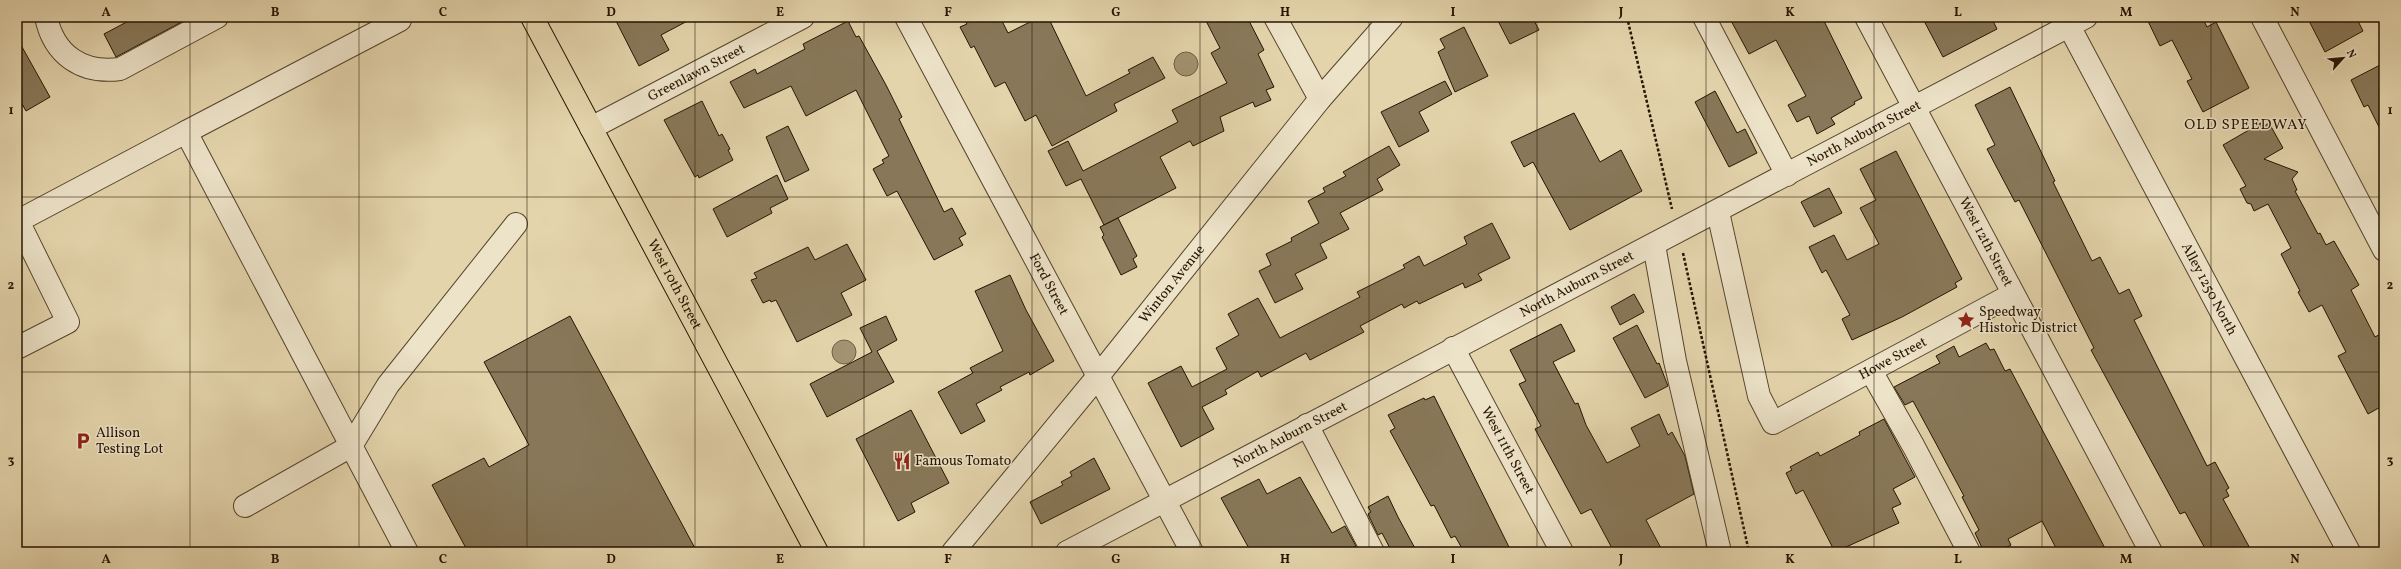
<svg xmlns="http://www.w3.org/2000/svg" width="2401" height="569" viewBox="0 0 2401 569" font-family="Vollkorn,serif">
<rect width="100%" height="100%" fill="#e4d4ac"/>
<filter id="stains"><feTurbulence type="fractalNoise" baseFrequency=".005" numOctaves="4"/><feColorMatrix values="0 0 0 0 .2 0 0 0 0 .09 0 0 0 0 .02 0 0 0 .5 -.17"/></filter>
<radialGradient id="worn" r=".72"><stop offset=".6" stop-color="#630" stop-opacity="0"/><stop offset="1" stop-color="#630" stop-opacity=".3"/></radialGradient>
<g fill="#a39372" stroke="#716044">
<circle cx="1186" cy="64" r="12"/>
<circle cx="844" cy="352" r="12"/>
</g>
<g fill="#887859" stroke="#251400">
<path d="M 136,17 L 191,17 L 116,57 L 104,34 Z"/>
<path d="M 614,17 L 695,17 L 661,35 L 669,50 L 639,66 Z"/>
<path d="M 962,17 L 1000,17 L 1008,33 L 1040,17 L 1048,17 L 1086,96 L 1130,73 L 1128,70 L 1153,57 L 1165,78 L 1114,104 L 1117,111 L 1052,146 L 1036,115 L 1025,121 L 1005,82 L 995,87 L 974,46 L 971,48 L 960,27 L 967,24 Z"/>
<path d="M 1204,17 L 1247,17 L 1264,50 L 1258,54 L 1274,87 L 1266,90 L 1271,100 L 1255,107 L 1253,102 L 1220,117 L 1224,131 L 1193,146 L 1190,141 L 1160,157 L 1176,188 L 1104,225 L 1081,179 L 1066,186 L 1048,151 L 1068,141 L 1083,171 L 1178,122 L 1172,110 L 1227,83 L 1211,53 L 1220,48 Z"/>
<path d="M 1496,17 L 1532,17 L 1539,30 L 1510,44 Z"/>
<path d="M 1729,17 L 1822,17 L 1862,98 L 1854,102 L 1855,104 L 1831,118 L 1835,124 L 1817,134 L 1809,116 L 1797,122 L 1788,105 L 1806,96 L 1776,40 L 1749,54 Z"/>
<path d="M 1922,17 L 1991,17 L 1997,29 L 1943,57 Z"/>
<path d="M 2146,17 L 2202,17 L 2207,27 L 2216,22 L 2249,88 L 2203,112 L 2187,81 L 2192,79 L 2172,40 L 2160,46 Z"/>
<path d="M 2307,17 L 2356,17 L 2363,31 L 2325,52 Z"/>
<path d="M 848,21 L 856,37 L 859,36 L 886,85 L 902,117 L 899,119 L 944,212 L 952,208 L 966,234 L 959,238 L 963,245 L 934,260 L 897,191 L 887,196 L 873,169 L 884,163 L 882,160 L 889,156 L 856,90 L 806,116 L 791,86 L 744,108 L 730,82 L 755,69 L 757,74 L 805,49 L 803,44 Z"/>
<path d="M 1464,27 L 1488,76 L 1455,92 L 1438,52 L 1445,48 L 1440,39 Z"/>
<path d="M 17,38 L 50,97 L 26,111 L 17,95 Z"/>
<path d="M 2384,63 L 2384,137 L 2368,105 L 2364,107 L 2351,80 Z"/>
<path d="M 1445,81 L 1452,94 L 1419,112 L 1429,131 L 1399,147 L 1381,112 Z"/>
<path d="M 2010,87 L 2055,181 L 2053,182 L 2092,261 L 2100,257 L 2119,294 L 2129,289 L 2142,316 L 2134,320 L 2207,466 L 2215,462 L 2229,488 L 2226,490 L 2229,496 L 2223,499 L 2252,552 L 2207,552 L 2185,512 L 2180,514 L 2091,350 L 2094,348 L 2019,200 L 2015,202 L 1987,149 L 1995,145 L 1975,105 Z"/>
<path d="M 1715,91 L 1737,133 L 1745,129 L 1757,153 L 1729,167 L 1695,102 Z"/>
<path d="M 702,101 L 719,136 L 722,134 L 730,149 L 728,150 L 733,160 L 699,178 L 698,175 L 695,177 L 664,120 Z"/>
<path d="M 1574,113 L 1600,162 L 1621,150 L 1642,191 L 1570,230 L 1533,162 L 1524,167 L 1511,142 Z"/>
<path d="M 2261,123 L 2263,127 L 2269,123 L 2283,148 L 2264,159 L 2298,172 L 2292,179 L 2297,190 L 2295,191 L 2318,234 L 2320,233 L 2326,245 L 2334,241 L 2359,285 L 2351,290 L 2375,337 L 2384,332 L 2384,405 L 2368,414 L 2338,356 L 2346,352 L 2322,305 L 2309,312 L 2298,292 L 2300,291 L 2281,254 L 2291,248 L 2268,204 L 2254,211 L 2251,204 L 2247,203 L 2240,189 L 2246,186 L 2223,145 Z"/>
<path d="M 788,126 L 809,170 L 785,182 L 766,137 Z"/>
<path d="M 1389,146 L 1400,165 L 1377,179 L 1383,190 L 1340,213 L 1349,229 L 1320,244 L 1327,258 L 1295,274 L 1303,289 L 1275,303 L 1259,271 L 1271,265 L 1266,254 L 1292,241 L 1291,238 L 1319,223 L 1308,201 L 1325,192 L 1323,188 L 1346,176 L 1343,172 Z"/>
<path d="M 1896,151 L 1962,279 L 1955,283 L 1957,287 L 1902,317 L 1852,340 L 1842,319 L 1850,315 L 1826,270 L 1822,273 L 1809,247 L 1834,235 L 1847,260 L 1879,244 L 1860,208 L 1876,200 L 1860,169 Z"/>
<path d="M 777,175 L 788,199 L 770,208 L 772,213 L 727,237 L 713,209 Z"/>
<path d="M 1829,188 L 1842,213 L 1814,227 L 1801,202 Z"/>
<path d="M 1118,218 L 1137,256 L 1133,259 L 1137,267 L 1121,275 L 1102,237 L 1104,235 L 1100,227 Z"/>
<path d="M 1492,223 L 1510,258 L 1478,274 L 1482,280 L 1465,288 L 1463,283 L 1419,304 L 1417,301 L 1404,308 L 1402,304 L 1360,326 L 1364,332 L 1310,360 L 1306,353 L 1261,377 L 1258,371 L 1225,390 L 1227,394 L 1202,407 L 1214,429 L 1181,447 L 1148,383 L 1181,366 L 1192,387 L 1227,369 L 1216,348 L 1239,335 L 1228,314 L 1258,298 L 1280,338 L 1360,297 L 1357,292 L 1405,268 L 1403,265 L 1419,256 L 1424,266 L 1467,244 L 1464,237 Z"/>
<path d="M 847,244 L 866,280 L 841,293 L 852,315 L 797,342 L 776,300 L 771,302 L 770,300 L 763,303 L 751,280 L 757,278 L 754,273 L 808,247 L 815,260 Z"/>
<path d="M 1010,275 L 1026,310 L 1054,361 L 1030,375 L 1029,372 L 1000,387 L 1002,390 L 976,404 L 985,421 L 961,434 L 938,392 L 973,373 L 970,368 L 1003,351 L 975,291 Z"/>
<path d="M 1634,294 L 1644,312 L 1620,325 L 1611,307 Z"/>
<path d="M 570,316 L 690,539 L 697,552 L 468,552 L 432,485 L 484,458 L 489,467 L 529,445 L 484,362 Z"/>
<path d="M 886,316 L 897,340 L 877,351 L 894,382 L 827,417 L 810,384 L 872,352 L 860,328 Z"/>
<path d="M 1561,324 L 1575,351 L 1553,362 L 1575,404 L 1578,403 L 1586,425 L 1607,463 L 1640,446 L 1631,428 L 1659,414 L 1668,435 L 1672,432 L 1685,456 L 1694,494 L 1646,520 L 1663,552 L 1614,552 L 1591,509 L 1581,514 L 1535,429 L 1541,426 L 1519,384 L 1526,381 L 1510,350 Z"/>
<path d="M 1637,325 L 1657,364 L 1659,363 L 1668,386 L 1645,398 L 1613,338 Z"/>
<path d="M 1986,343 L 1990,350 L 1994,349 L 2005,371 L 2010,369 L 2107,552 L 2058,552 L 2042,521 L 2008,539 L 2011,545 L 1997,552 L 1984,552 L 1975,533 L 1979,530 L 1962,497 L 1964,496 L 1933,438 L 1913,401 L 1905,405 L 1894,387 L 1940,363 L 1936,356 L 1954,346 L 1959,357 Z"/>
<path d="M 1434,396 L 1509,547 L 1499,552 L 1464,552 L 1455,536 L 1451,538 L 1434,505 L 1431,506 L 1390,431 L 1395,428 L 1388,415 L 1424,398 L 1425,400 Z"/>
<path d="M 911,410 L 949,483 L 911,503 L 915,512 L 898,521 L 856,439 Z"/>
<path d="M 1884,419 L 1915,477 L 1893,489 L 1901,504 L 1892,508 L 1899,523 L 1835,552 L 1803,490 L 1796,494 L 1786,473 L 1792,470 L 1790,467 L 1818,452 L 1820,456 L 1860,435 L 1859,432 Z"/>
<path d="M 1094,458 L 1110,489 L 1041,524 L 1030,502 L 1063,485 L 1061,482 L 1072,476 L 1070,472 Z"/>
<path d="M 1300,477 L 1332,533 L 1345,526 L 1356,546 L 1345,552 L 1251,552 L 1221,498 L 1259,479 L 1267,494 Z"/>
<path d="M 1388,496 L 1398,517 L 1417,552 L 1392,552 L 1382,533 L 1378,535 L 1368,514 L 1371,512 L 1368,507 Z"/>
</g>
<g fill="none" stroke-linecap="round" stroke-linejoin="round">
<g stroke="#55442b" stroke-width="24">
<g id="minor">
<path d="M 46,17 C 54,55 82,74 120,69 L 217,17"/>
<path id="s1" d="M 906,17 L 1192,552"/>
<path d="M 1275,17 L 1320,99"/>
<path d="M 1704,17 L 1787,175"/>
<path id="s2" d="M 1866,17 L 2151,552"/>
<path d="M 2262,17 L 2384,250"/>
<path id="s3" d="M 2069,26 L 2349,552"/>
<path id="s4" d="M 591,128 L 803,17"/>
<path d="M 186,132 L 400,20"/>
<path id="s5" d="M 1718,212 L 1759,396 L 1773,423 L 2013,294"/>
<path d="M 1654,245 L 1675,361 L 1720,552"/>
<path d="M 17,348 L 68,322 L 18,221 L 186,132 L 407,552"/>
<path id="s6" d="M 1453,348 L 1562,552"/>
<path d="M 1871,371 L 1914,447 L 1969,552"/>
<path d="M 1307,425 L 1373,552"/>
<path d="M 245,506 L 351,446 L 388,385 L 516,224"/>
<path id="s7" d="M 953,552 L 1099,375 L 1320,99 L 1392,17"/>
<path id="s8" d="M 1067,552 L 2086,17"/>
</g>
</g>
<g stroke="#251400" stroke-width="24">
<g id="major">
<path id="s9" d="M 532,17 L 817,552"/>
</g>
</g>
<g stroke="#251400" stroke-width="2.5" stroke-dasharray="3 2" stroke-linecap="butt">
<path d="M 1627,17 L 1672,209"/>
<path d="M 1683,253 L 1749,552"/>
</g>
<use href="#minor" stroke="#ede3c9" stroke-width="22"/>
<use href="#major" stroke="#e4d4ac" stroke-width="22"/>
</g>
<path fill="none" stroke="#251400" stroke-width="1" stroke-opacity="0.55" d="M 190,17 L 190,552M 359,17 L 359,552M 527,17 L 527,552M 695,17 L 695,552M 864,17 L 864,552M 1032,17 L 1032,552M 1200,17 L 1200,552M 1369,17 L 1369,552M 1537,17 L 1537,552M 1706,17 L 1706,552M 1874,17 L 1874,552M 2042,17 L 2042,552M 2211,17 L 2211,552M 17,197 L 2384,197M 17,372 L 2384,372"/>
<defs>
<g id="sight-bare" transform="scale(1.38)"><path d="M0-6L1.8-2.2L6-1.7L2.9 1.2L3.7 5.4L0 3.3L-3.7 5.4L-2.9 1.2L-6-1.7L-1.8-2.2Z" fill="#8f2418" stroke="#ede3c9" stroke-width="2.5" paint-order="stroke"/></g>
<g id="parking-bare" transform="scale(1.38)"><path d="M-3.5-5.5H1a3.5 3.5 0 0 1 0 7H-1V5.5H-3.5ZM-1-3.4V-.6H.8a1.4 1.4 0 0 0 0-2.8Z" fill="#8f2418" stroke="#ede3c9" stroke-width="2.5" paint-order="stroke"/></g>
<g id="restaurant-bare" transform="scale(1.38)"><path d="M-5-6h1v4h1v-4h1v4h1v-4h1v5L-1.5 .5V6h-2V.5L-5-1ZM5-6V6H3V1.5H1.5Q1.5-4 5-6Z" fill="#8f2418" stroke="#ede3c9" stroke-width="2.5" paint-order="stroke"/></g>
</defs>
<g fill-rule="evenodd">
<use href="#sight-bare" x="1966" y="320"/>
<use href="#parking-bare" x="83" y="441"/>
<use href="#restaurant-bare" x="902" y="461"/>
</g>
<g text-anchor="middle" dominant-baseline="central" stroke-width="3" stroke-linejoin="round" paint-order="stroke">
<g font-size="14" fill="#251400" stroke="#ede3c9">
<text stroke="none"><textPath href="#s4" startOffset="119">Greenlawn Street</textPath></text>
<text stroke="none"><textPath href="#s8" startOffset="900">North Auburn Street</textPath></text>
<text stroke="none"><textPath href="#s2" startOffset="255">West 12th Street</textPath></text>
<text stroke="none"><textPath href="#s1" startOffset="303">Ford Street</textPath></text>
<text stroke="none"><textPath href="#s7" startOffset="346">Winton Avenue</textPath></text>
<text stroke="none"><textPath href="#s9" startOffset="303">West 10th Street</textPath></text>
<text stroke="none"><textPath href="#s8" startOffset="576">North Auburn Street</textPath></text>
<text stroke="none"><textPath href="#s3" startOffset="298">Alley 1250 North</textPath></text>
<text stroke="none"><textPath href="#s5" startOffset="355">Howe Street</textPath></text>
<text stroke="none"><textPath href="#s8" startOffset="252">North Auburn Street</textPath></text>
<text stroke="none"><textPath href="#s6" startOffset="116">West 11th Street</textPath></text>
</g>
<g font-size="14" fill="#251400" stroke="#ede3c9" text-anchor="start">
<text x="1979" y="312">Speedway<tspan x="1979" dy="16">Historic District</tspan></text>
<text x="96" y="433">Allison<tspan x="96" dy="16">Testing Lot</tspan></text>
<text x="915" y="461">Famous Tomato</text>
</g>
<g font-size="15" letter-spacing="1" fill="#251400" stroke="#ede3c9">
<text x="2246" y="125">OLD SPEEDWAY</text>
</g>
</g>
<rect width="2401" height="569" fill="none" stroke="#e4d4ac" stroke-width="44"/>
<g transform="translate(2343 58) rotate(63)" stroke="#ede3c9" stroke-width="3" paint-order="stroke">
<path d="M0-3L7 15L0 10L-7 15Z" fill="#251400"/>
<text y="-6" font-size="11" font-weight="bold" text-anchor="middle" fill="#251400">N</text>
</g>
<rect x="22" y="22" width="2357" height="525" fill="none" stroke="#251400" stroke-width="1.5"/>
<g font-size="13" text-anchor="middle" font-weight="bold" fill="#251400">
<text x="106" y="16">A</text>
<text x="275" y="16">B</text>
<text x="443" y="16">C</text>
<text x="611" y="16">D</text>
<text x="780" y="16">E</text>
<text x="948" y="16">F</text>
<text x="1116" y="16">G</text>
<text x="1285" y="16">H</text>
<text x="1453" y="16">I</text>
<text x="1621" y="16">J</text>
<text x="1790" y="16">K</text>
<text x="1958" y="16">L</text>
<text x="2126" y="16">M</text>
<text x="2295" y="16">N</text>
<text x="11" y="114">1</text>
<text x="2390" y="114">1</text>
<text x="11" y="289">2</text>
<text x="2390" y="289">2</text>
<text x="11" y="464">3</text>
<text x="2390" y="464">3</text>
<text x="106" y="563">A</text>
<text x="275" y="563">B</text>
<text x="443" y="563">C</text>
<text x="611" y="563">D</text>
<text x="780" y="563">E</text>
<text x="948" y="563">F</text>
<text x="1116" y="563">G</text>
<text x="1285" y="563">H</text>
<text x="1453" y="563">I</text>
<text x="1621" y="563">J</text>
<text x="1790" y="563">K</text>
<text x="1958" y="563">L</text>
<text x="2126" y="563">M</text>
<text x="2295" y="563">N</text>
</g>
<rect width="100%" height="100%" filter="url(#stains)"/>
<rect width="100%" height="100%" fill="url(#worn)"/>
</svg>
